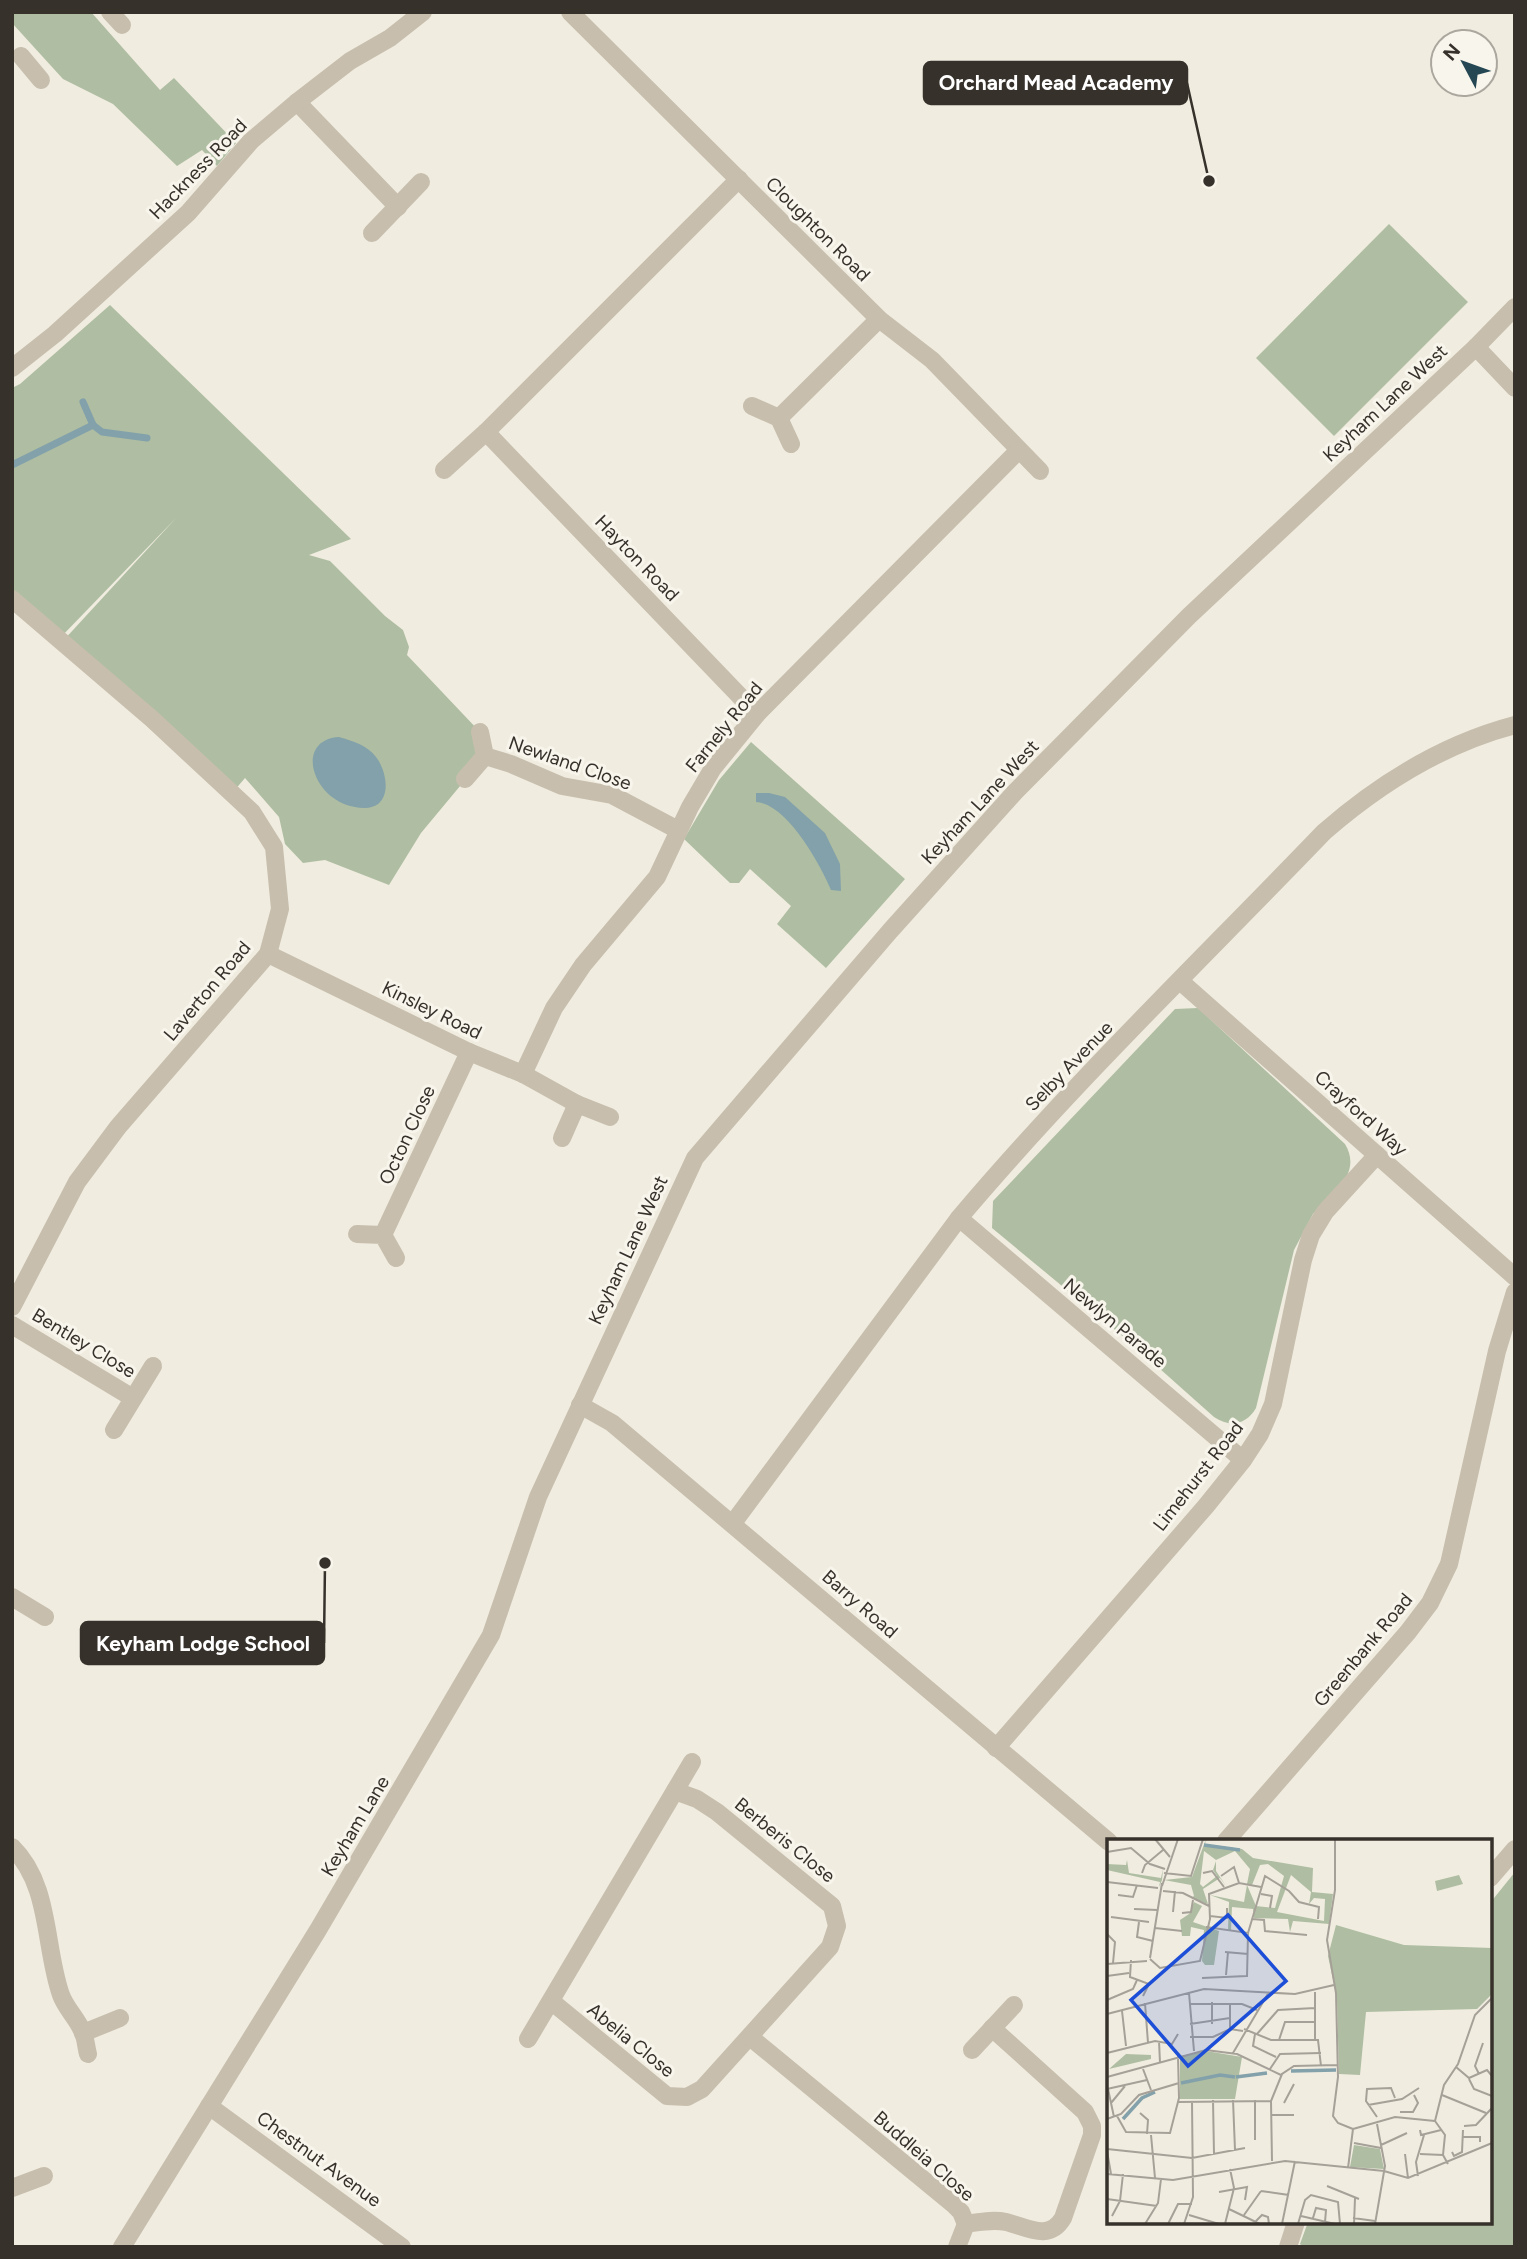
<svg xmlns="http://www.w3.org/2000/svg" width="1527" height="2259" viewBox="0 0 1527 2259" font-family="Figtree,sans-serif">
<rect width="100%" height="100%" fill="#f0ece0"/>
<g fill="#afbea2">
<path d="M 12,12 L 91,12 L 160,90 L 174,78 L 236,143 L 217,166 L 202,150 L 177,166 L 113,104 L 63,79 L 12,23 Z"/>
<path d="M 1389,224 L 1468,302 L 1334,436 L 1256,358 Z"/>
<path d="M 110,305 L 351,539 L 309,555 L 330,561 L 385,616 L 403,630 L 409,647 L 407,655 L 480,732 L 485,756 L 421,833 L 389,885 L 325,860 L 303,863 L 285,844 L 279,817 L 245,778 L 233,792 L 62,642 L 177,517 L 59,639 L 12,598 L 12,388 L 20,384 Z"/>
<path d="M 751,742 L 905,879 L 826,968 L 777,924 L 791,906 L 750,869 L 739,883 L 730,883 L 684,839 L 719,780 Z"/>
<path d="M 1198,1008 L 1345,1144 C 1352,1156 1352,1166 1346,1178 L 1313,1214 L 1294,1250 L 1256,1408 C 1246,1425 1230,1428 1214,1417 L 1132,1344 L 992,1228 L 993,1201 L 1175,1009 Z"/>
<path d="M 1515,1872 L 1515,2247 L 1303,2247 L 1300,2244 L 1308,2222 L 1490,2222 L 1490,1903 Z"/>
</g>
<g fill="#83a1aa">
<path d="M 339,737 C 353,741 367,745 376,757 C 388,772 393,807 366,808 C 314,809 291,740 339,737 Z"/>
<path d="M 756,793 L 769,793 L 785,797 L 825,833 L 840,864 L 841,891 L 831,890 C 820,864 787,804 756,802 Z"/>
</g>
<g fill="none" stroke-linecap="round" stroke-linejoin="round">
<g stroke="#83a1aa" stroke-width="7">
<path d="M 83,402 L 93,425 L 102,432 L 147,438"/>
<path d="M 12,465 L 93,425"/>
</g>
<g stroke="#c7bead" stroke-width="18">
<path d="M 110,12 L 122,25"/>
<path d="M 570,12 L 879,319 L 932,360 L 1040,471"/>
<path d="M 21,56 L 41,80"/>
<path d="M 297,102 L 398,207"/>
<path d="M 372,233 L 421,182"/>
<path d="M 1476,347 L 1515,388"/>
<path d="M 12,368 L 55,334 L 188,213 L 251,141 L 297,102 L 350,61 L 390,38 L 423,12"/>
<path d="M 752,406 L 779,418 L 791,444"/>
<path d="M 779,418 L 879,319"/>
<path d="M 486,432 L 757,714"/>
<path d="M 444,470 L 486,432 L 739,179"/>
<path d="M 12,599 L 152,719 L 252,812 L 274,847 L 280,909 L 268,954 L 118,1127 L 77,1182 L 12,1307"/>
<path d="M 480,732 L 485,756 L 511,764 L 562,786 L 612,795 L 678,830"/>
<path d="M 465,779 L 485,756"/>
<path d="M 268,954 L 469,1052 L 523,1074 L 577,1104 L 610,1117"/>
<path d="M 1180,981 L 1515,1277"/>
<path d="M 523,1074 L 554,1008 L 583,965 L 657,877 L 690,807 L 713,768 L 757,714 L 1018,451"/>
<path d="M 562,1138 L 577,1104"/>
<path d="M 959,1218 L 1243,1460"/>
<path d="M 357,1234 L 383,1235 L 396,1258"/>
<path d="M 383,1235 L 469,1052"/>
<path d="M 12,1325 L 133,1398"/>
<path d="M 580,1405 L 612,1423 L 1109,1842"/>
<path d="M 114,1430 L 153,1366"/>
<path d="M 733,1523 L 959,1218 C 1073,1083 1201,960 1324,832 C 1379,784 1443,744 1515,725"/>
<path d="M 12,1597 L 45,1617"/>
<path d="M 996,1748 L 1206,1506 L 1243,1460 L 1260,1434 L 1273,1404 L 1303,1260 L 1311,1235 L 1325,1212 L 1377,1155"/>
<path d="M 1226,1841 L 1408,1632 L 1430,1603 L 1449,1564 L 1497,1351 L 1515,1292"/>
<path d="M 12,1847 C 51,1885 44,1947 61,1995 C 66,2009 78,2019 83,2033 C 86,2039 86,2047 88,2054"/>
<path d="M 1490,1878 L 1515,1849"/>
<path d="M 551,2001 L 667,2096 L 687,2097 L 702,2089 L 830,1947 L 837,1926 L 832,1906 L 717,1812 L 697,1799 L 675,1791"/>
<path d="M 83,2033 L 120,2018"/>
<path d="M 750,2037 L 953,2204 L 961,2212 L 966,2224"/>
<path d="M 528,2039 L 692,1762"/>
<path d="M 972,2050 L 1014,2005"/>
<path d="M 209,2106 L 402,2247"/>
<path d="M 12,2188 L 44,2176"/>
<path d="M 966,2224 C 980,2222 993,2219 1006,2222 C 1027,2227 1049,2242 1063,2218 L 1092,2135 L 1092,2126 L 1085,2112 L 992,2028"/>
<path d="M 122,2247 L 318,1930 L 491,1635 L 538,1497 L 695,1158 L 890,931 L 1015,792 L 1189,616 L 1476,347 L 1515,307"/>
<path d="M 957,2247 L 966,2224"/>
<path d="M 1288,2247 L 1296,2222"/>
</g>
</g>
<g text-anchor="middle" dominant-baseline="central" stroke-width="6" stroke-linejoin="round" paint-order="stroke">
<g font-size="19" fill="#37312b" stroke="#f8f5ec">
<text transform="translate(198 169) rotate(-46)">Hackness Road</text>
<text transform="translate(818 229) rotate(45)">Cloughton Road</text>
<text transform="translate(1385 403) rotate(-43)">Keyham Lane West</text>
<text transform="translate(637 558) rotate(46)">Hayton Road</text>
<text transform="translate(724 727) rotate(-51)">Farnely Road</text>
<text transform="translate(570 763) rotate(19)">Newland Close</text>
<text transform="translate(980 802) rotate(-47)">Keyham Lane West</text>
<text transform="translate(207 991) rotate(-50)">Laverton Road</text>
<text transform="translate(432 1010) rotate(26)">Kinsley Road</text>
<text transform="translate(1069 1066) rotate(-46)">Selby Avenue</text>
<text transform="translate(1361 1113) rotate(42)">Crayford Way</text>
<text transform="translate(407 1135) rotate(-65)">Octon Close</text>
<text transform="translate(628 1250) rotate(-65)">Keyham Lane West</text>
<text transform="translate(1115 1323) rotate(40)">Newlyn Parade</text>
<text transform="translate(84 1343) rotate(31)">Bentley Close</text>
<text transform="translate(1198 1476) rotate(-52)">Limehurst Road</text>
<text transform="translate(860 1604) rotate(41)">Barry Road</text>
<text transform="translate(1363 1650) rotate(-50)">Greenbank Road</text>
<text transform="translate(355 1826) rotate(-59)">Keyham Lane</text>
<text transform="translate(785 1840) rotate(39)">Berberis Close</text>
<text transform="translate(631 2040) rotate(39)">Abelia Close</text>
<text transform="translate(924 2156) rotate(41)">Buddleia Close</text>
<text transform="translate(319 2159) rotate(36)">Chestnut Avenue</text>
</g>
</g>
<g transform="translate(1107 1839)">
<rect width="385" height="385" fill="#f0ece0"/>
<path d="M 99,0 L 98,5 L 135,10 L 146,19 L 206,29 L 205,53 L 226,55 L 222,85 L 186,82 L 183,93 L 181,80 L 147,79 L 146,70 L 125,68 L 124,92 L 121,90 L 122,63 L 103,56 L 137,63 L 140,46 L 149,67 L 168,69 L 177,37 L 161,25 L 153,26 L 145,46 L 140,45 L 143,30 L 128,12 L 109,21 L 97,12 L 93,45 L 96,48 L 110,37 L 106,31 L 109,22 L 109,32 L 119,47 L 113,39 L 96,50 L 101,65 L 84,59 L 87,57 L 84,46 L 57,41 L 85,38 ZM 184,36 L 204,53 L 202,65 L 207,59 L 218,60 L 217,82 L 170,73 ZM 20,21 L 22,34 L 54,39 L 56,30 L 55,41 L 53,46 L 52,48 L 53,43 L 0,31 L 0,25 L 19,26 ZM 352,36 L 356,45 L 330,52 L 328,42 ZM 87,63 L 95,67 L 86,83 L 112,92 L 107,126 L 98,126 L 95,122 L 97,91 L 84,88 L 83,97 L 75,97 L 73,81 L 82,75 ZM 229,86 L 297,106 L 385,109 L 385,155 L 370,170 L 259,173 L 253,236 L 232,235 L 230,160 L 221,117 ZM 99,212 L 135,218 L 128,260 L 73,260 L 73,217 ZM 19,215 L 44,216 L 44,220 L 2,230 ZM 247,306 L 273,310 L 277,330 L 243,328 Z" fill="#afbea2" fill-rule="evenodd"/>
<path fill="none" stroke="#83a1aa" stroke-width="3.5" d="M 97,6 L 133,11M 184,232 L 229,231M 129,238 L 160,234M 74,244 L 113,236 L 128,238M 16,280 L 35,259 L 48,253"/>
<path fill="none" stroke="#a6a198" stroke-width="2" d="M 48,0 L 63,18M 228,0 L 228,51 L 220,101 L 229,154 L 231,238 L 226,277 L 231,284 L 246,290M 0,13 L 24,9 L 43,25 L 58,30M 35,34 L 38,26 L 56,11M 57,34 L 84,37 L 96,0M 96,34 L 105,32 L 117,48M 114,37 L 127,28 L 132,44M 0,43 L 51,49M 55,47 L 71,0M 56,52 L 76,54 L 102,67M 154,55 L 165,57 L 163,69M 11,56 L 26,58 L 30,46M 27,70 L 50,71M 66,73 L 68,52M 75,74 L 84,73 L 86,61M 103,77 L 120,79 L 120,69M 4,78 L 42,83M 145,80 L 157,81 L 158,92 L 200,96M 32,83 L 30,98 L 46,102M 99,88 L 141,94 L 158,37 L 182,52 L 192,63 L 212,68 L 211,80M 48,89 L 75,92M 0,95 L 8,103 L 6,124M 118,113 L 141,115M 43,119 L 55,44M 43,120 L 53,129 L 93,122 L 103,80 L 102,55 L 132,44 L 154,48M 24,121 L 23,138 L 42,145 L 36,157M 0,125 L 40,122M 119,136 L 121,113M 0,137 L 22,134M 140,138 L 141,94M 95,139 L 140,137M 82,154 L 87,212M 0,161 L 26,150 L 30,141M 105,163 L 105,185M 38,164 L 41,204M 83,165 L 135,165 L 150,171M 15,172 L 19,207M 0,175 L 97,150 L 188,155 L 227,146M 83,185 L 123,179M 123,190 L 123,164M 137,190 L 164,201 L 211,201 L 214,227M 148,195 L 146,207 L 169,218M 150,195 L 171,171 L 208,169M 83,198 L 106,198 L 123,190 L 136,192M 208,200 L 208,153M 172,201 L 178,183 L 208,183M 52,202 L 53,224M 0,214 L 48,202 L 65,205 L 71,195M 126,214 L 162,153M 349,228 L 362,239 L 380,231 L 385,237M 36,230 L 44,251M 163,230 L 173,215 L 214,214M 372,235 L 368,227 L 376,204M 0,238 L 99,211 L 130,215 L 174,236M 362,240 L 367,250 L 385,257M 0,250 L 40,241M 1,250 L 7,278M 335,256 L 379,274M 106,261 L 107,315M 126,261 L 128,311M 148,261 L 148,301M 71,263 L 164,262M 4,264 L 18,247M 177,264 L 187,245M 261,266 L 295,260 L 312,249M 293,273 L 306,273 L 311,264 L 307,256M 33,274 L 41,281 L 40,295M 164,276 L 187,276M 10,277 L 19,293 L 63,294 L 72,259 L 71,217M 270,278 L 259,262 L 260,250 L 284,249 L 288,259M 0,280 L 14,275 L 32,256 L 72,244M 328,282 L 337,246 L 351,225 L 368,176 L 385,159M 328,282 L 338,296 L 336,316 L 341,325M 357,287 L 369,286 L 385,269M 246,290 L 288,278 L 328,282M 313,291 L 314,296 L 334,291M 44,296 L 48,339M 356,298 L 373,298 L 373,303M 247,304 L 274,309M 274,306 L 300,294M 0,310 L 85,319 L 138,309M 0,312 L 4,335M 345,313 L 347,317 L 355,313 L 356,291M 298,315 L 301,339M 313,315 L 336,316M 165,322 L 164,262 L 175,235 L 187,227 L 230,226M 241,329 L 246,290M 0,335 L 66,341 L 178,322 L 277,332 L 301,339 L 385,304M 311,337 L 309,323 L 317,296M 220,347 L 252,360M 154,352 L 182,356M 112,353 L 140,348 L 138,361M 0,360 L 50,367M 122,370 L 153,385M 82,376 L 112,385M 137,376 L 154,352M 5,377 L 13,362 L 16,335M 194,377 L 228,385M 206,379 L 209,369 L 219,371 L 218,383M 246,379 L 268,382M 149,382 L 155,376 L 161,378 L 162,385M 38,385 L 51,364 L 54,340M 61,385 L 71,365 L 85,365M 77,385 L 86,358 L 85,263M 118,385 L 127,349 L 123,330M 175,385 L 188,322M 191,385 L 198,361 L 204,356 L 231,363 L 233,385M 247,385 L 248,359M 268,385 L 278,327 L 270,285"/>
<path fill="#1d4ed8" fill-opacity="0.15" stroke="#1d4ed8" stroke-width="3.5" d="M 121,76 L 179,142 L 81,227 L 24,161 Z"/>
<rect width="385" height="385" fill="none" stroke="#37312b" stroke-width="3.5"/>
</g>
<path fill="none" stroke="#37312b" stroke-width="2.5" d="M1209 181L1187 83M325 1563L324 1643"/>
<g fill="#37312b" stroke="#f8f5ec" stroke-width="2.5">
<circle cx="1209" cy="181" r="7"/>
<circle cx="325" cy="1563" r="7"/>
</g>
<g fill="#37312b" stroke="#37312b" stroke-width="2.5">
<rect x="924" y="62" width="263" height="42" rx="7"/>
<rect x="81" y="1622" width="243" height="42" rx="7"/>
</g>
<g font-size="21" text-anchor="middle" font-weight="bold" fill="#fff">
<text x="1056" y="90">Orchard Mead Academy</text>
<text x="203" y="1651">Keyham Lodge School</text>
</g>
<rect width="1527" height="2259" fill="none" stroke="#37312b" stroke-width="28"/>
<g transform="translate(1464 63) rotate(311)"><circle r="33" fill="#f8f5ec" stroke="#aba79f" stroke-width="2"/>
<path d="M0-5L12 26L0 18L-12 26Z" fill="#254753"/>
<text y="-10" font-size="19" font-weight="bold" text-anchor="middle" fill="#37312b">N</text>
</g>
</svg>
